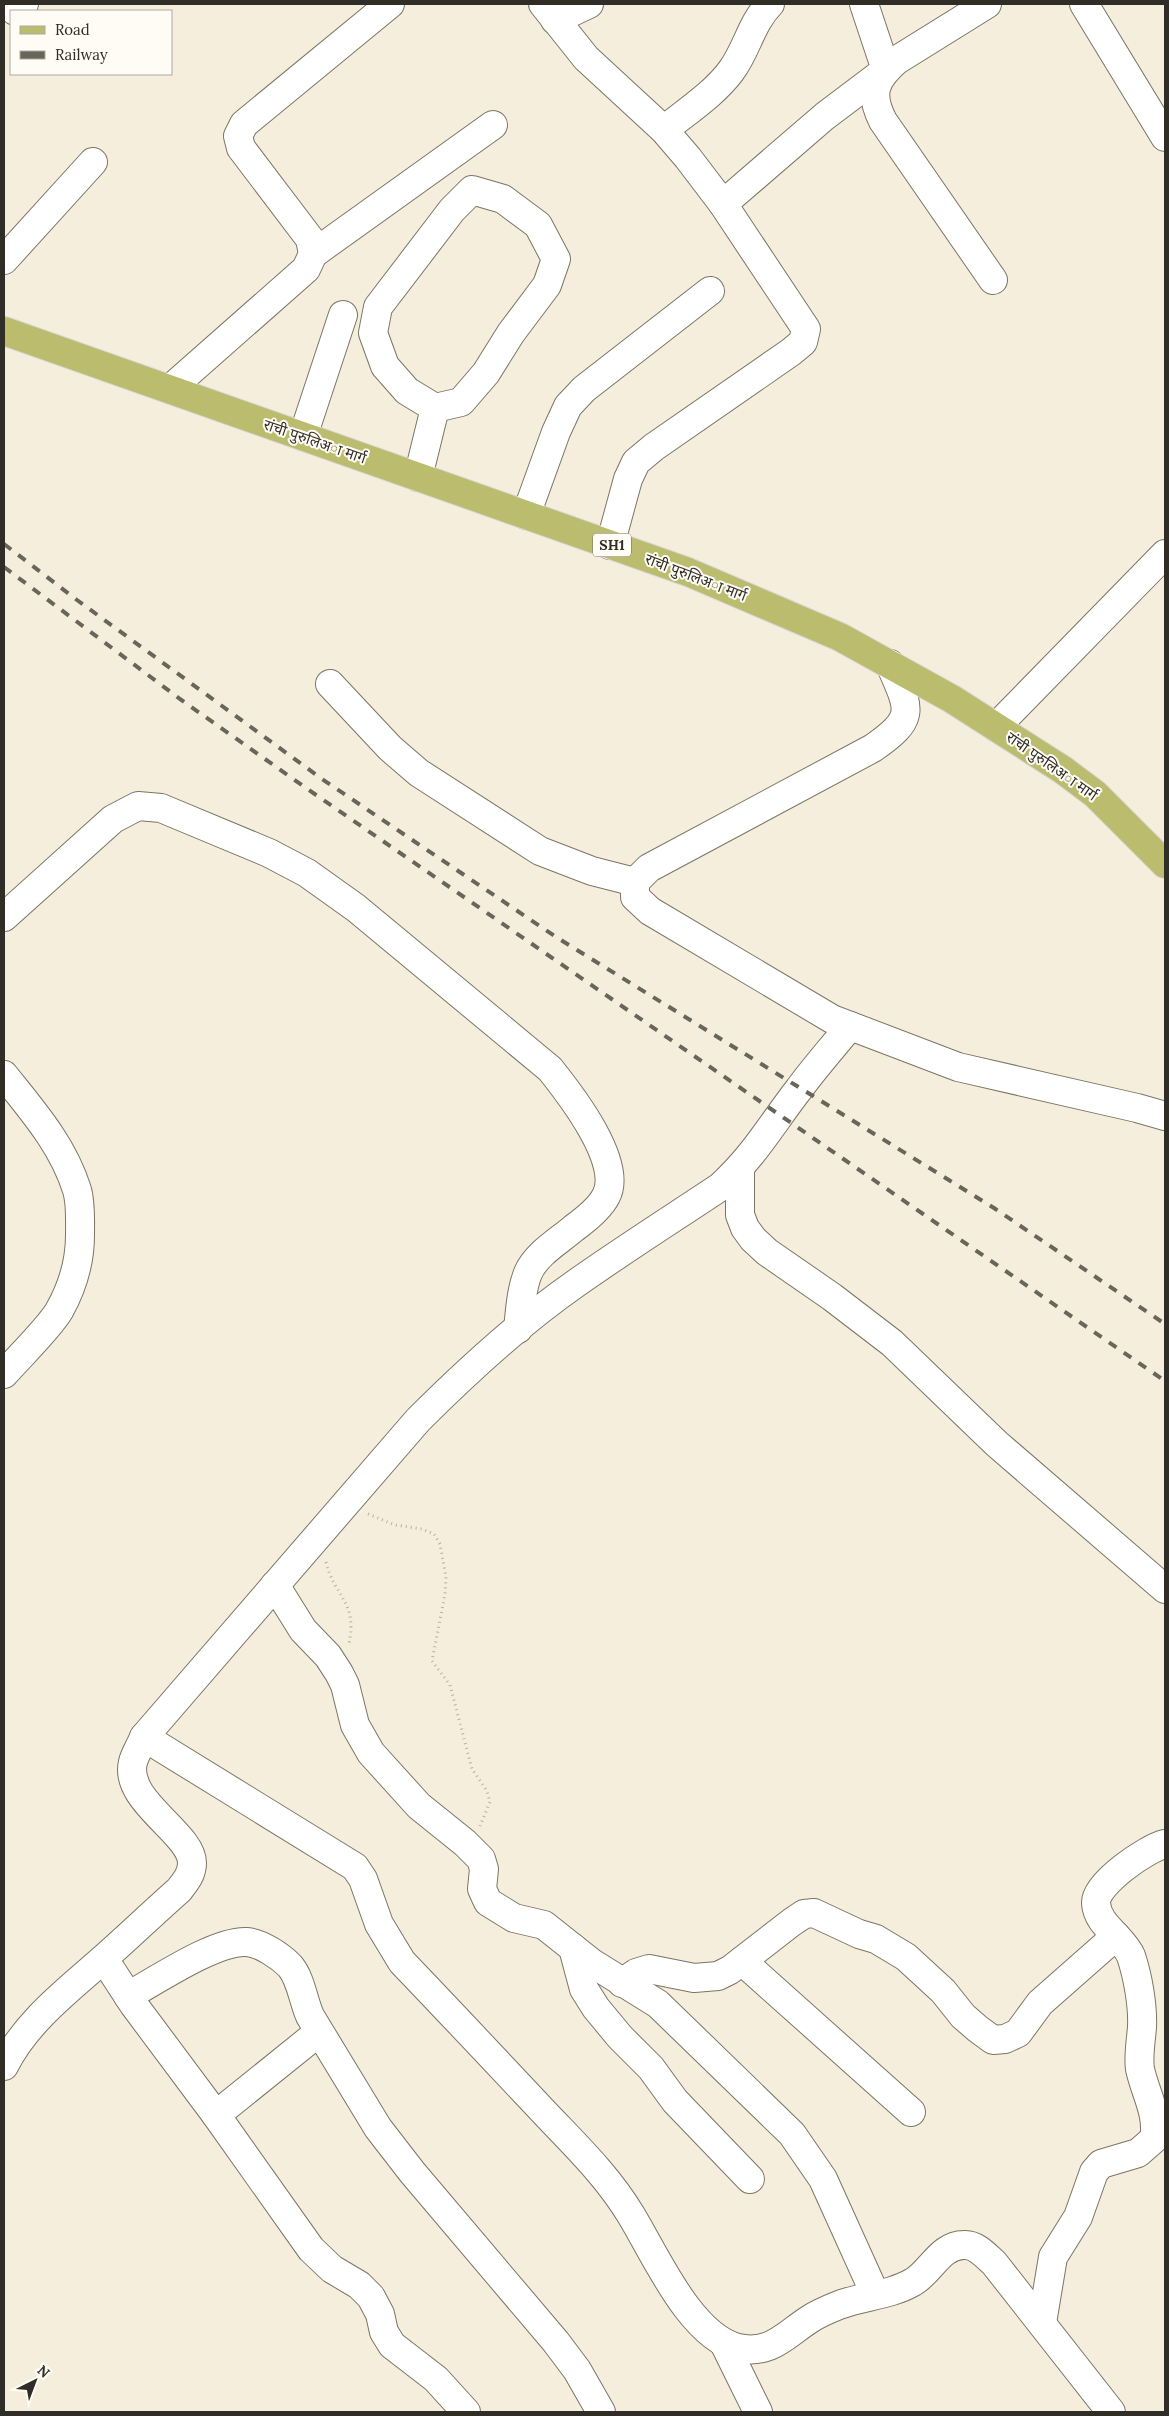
<svg xmlns="http://www.w3.org/2000/svg" width="1169" height="2416" viewBox="0 0 1169 2416" font-family="Lora,'Noto Sans Devanagari',serif">
<rect width="100%" height="100%" fill="#f6eedc"/>
<g fill="none" stroke-linecap="round" stroke-linejoin="round">
<g stroke="#7b7564" stroke-width="30">
<g id="minor">
<path d="M 543,4 L 586,58 L 664,130 L 688,158 L 723,204 L 806,329 L 803,342 L 791,352 L 654,447 L 636,462 L 628,479 L 610,545"/>
<path d="M 987,4 L 897,60 C 874,80 869,94 883,121 L 993,280"/>
<path d="M 1084,4 L 1165,137"/>
<path d="M 15,11 L 24,4"/>
<path d="M 555,20 L 589,4"/>
<path d="M 664,130 C 686,112 714,94 731,71 C 747,50 751,23 770,4"/>
<path d="M 723,204 L 825,116 L 886,70 L 864,4"/>
<path d="M 313,254 L 493,125"/>
<path d="M 4,260 L 93,162"/>
<path d="M 170,389 L 306,269 L 313,254 L 310,239 L 241,148 L 238,136 L 244,124 L 390,4"/>
<path d="M 303,436 L 343,315"/>
<path d="M 418,477 L 435,408 L 407,391 L 385,366 L 373,333 L 378,307 L 452,210 L 472,190 L 503,199 L 538,225 L 556,259 L 547,285 L 511,333 L 486,373 L 461,402 L 435,408"/>
<path d="M 526,515 L 556,432 L 568,406 L 584,389 L 710,291"/>
<path d="M 890,664 C 909,709 918,717 873,748 L 649,868 L 635,882 L 635,897 L 650,911 L 832,1019 L 958,1067 L 1137,1108 L 1165,1116"/>
<path d="M 330,684 L 390,748 L 419,773 L 540,851 L 592,871 L 635,882"/>
<path d="M 996,727 L 1165,554"/>
<path d="M 4,917 L 113,819 L 138,806 L 161,808 L 269,853 L 307,873 L 356,908 L 550,1069 C 570,1094 624,1163 606,1196 C 600,1208 585,1220 574,1228 C 559,1241 536,1254 528,1273 C 521,1290 520,1311 518,1329"/>
<path d="M 4,1075 C 32,1110 63,1145 77,1190 C 81,1203 80,1221 80,1235 C 80,1262 72,1288 59,1311 C 48,1329 19,1357 4,1374"/>
<path d="M 740,1169 L 740,1215 L 745,1228 L 753,1239 L 767,1252 L 832,1297 L 892,1343 L 997,1444 L 1165,1589"/>
<path d="M 275,1585 L 303,1630 L 328,1656 L 339,1673 L 345,1685 L 355,1725 L 371,1753 L 419,1806 L 465,1843 L 481,1859 L 484,1869 L 482,1889 L 488,1902 L 514,1918 L 544,1925 L 592,1963 L 658,2004 L 792,2134 L 823,2179 L 875,2294"/>
<path d="M 144,1737 L 355,1867 L 363,1879 L 379,1924 L 402,1962 C 449,2011 495,2060 542,2110 C 573,2143 607,2175 631,2215 C 655,2254 690,2336 738,2348 C 771,2355 785,2335 810,2319 C 819,2313 829,2309 839,2305 C 863,2296 891,2295 913,2282 C 931,2272 940,2245 964,2245 C 976,2244 986,2256 994,2263 L 1111,2412"/>
<path d="M 573,1948 L 584,1989 L 596,2008 L 620,2037 L 651,2068 L 675,2101 L 750,2179"/>
<path d="M 104,1959 L 134,2005 L 216,2115 L 311,2249 L 332,2269 L 359,2285 L 371,2297 L 380,2314 L 384,2332 L 392,2345 L 436,2379 L 466,2412"/>
<path d="M 742,1961 L 911,2112"/>
<path d="M 622,1983 L 636,1973 L 649,1969 L 694,1978 L 718,1976 L 730,1970 L 792,1922 L 804,1914 L 814,1913 L 859,1934 L 876,1939 L 906,1957 L 943,1991 L 963,2016 L 978,2029 L 993,2040 L 1005,2039 L 1018,2033 L 1040,2003 L 1116,1936"/>
<path d="M 128,1996 C 157,1980 216,1940 247,1942 C 261,1943 280,1956 290,1966 C 301,1979 303,2000 310,2016 L 378,2128 L 412,2172 L 556,2342 L 577,2370 L 601,2412"/>
<path d="M 4,2066 C 26,2022 66,1992 102,1960 C 128,1937 153,1913 179,1890 C 186,1881 192,1874 192,1863 C 192,1833 123,1801 133,1762 C 135,1754 141,1745 144,1737 L 418,1420 C 467,1371 519,1323 575,1284 C 623,1250 672,1219 720,1187 C 755,1155 771,1125 799,1089 C 815,1067 833,1047 850,1026"/>
<path d="M 216,2115 L 319,2032"/>
<path d="M 1042,2323 L 1053,2257 L 1078,2217 L 1094,2172 L 1101,2164 L 1138,2153 L 1154,2139 C 1159,2114 1145,2093 1140,2069 C 1138,2056 1141,2041 1142,2027 C 1143,2006 1138,1977 1131,1956 C 1123,1937 1097,1925 1096,1903 C 1095,1884 1147,1848 1165,1844"/>
<path d="M 724,2343 L 758,2412"/>
</g>
</g>
<g stroke="#d5d5d4" stroke-width="30">
<path id="major" d="M 4,331 L 688,572 L 840,637 L 952,699 L 1063,770 L 1095,794 L 1165,864"/>
</g>
<g stroke="#b6b0a2" stroke-width="3" stroke-dasharray="1 4" stroke-linecap="butt">
<path d="M 368,1514 L 395,1525 L 422,1529 L 434,1534 L 440,1544 L 446,1577 L 445,1594 L 432,1661 L 450,1685 L 472,1769 L 487,1791 L 490,1802 L 480,1826"/>
<path d="M 326,1562 C 334,1597 358,1601 349,1644"/>
</g>
<use href="#minor" stroke="#fff" stroke-width="28"/>
<use href="#major" stroke="#bcbc6e" stroke-width="28"/>
<g stroke="#68655a" stroke-width="4" stroke-dasharray="9 9" stroke-linecap="butt">
<path d="M 4,544 L 77,600 L 322,779 L 556,937 L 994,1208 L 1165,1324"/>
<path d="M 4,567 L 180,699 L 306,788 L 1165,1381"/>
</g>
</g>
<g text-anchor="middle" dominant-baseline="central" stroke-width="4" stroke-linejoin="round" paint-order="stroke">
<rect fill="#fffcf5" stroke="#6d6b64" stroke-width="1" x="593" y="533.5" width="38" height="23" rx="4"/>
<g font-size="14" font-weight="bold" fill="#2f2d26">
<text x="612" y="545">SH1</text>
</g>
<g font-size="15" fill="#2f2d26" stroke="#fffcf5">
<text transform="translate(315 441) rotate(19)">रांची पुरुलिअा मार्ग</text>
<text transform="translate(696 577) rotate(21)">रांची पुरुलिअा मार्ग</text>
<text transform="translate(1052 766) rotate(35)">रांची पुरुलिअा मार्ग</text>
</g>
</g>
<rect width="1169" height="2416" fill="none" stroke="#2f2d26" stroke-width="10"/>
<rect x="10" y="10" width="162" height="65" fill="#fffcf5" stroke="#aca9a2"/>
<rect x="20" y="26" width="25" height="8" fill="#bcbc6e" stroke="#aca9a2"/>
<text x="55" y="35" font-size="15" fill="#2f2d26">Road</text>
<rect x="20" y="51" width="25" height="8" fill="#68655a" stroke="#aca9a2"/>
<text x="55" y="60" font-size="15" fill="#2f2d26">Railway</text>
<g transform="translate(35 2381) rotate(42)" stroke="#fffcf5" stroke-width="4" paint-order="stroke">
<path d="M0-4L9 19L0 12L-9 19Z" fill="#2f2d26"/>
<text y="-8" font-size="14" font-weight="bold" text-anchor="middle" fill="#2f2d26">N</text>
</g>
</svg>
